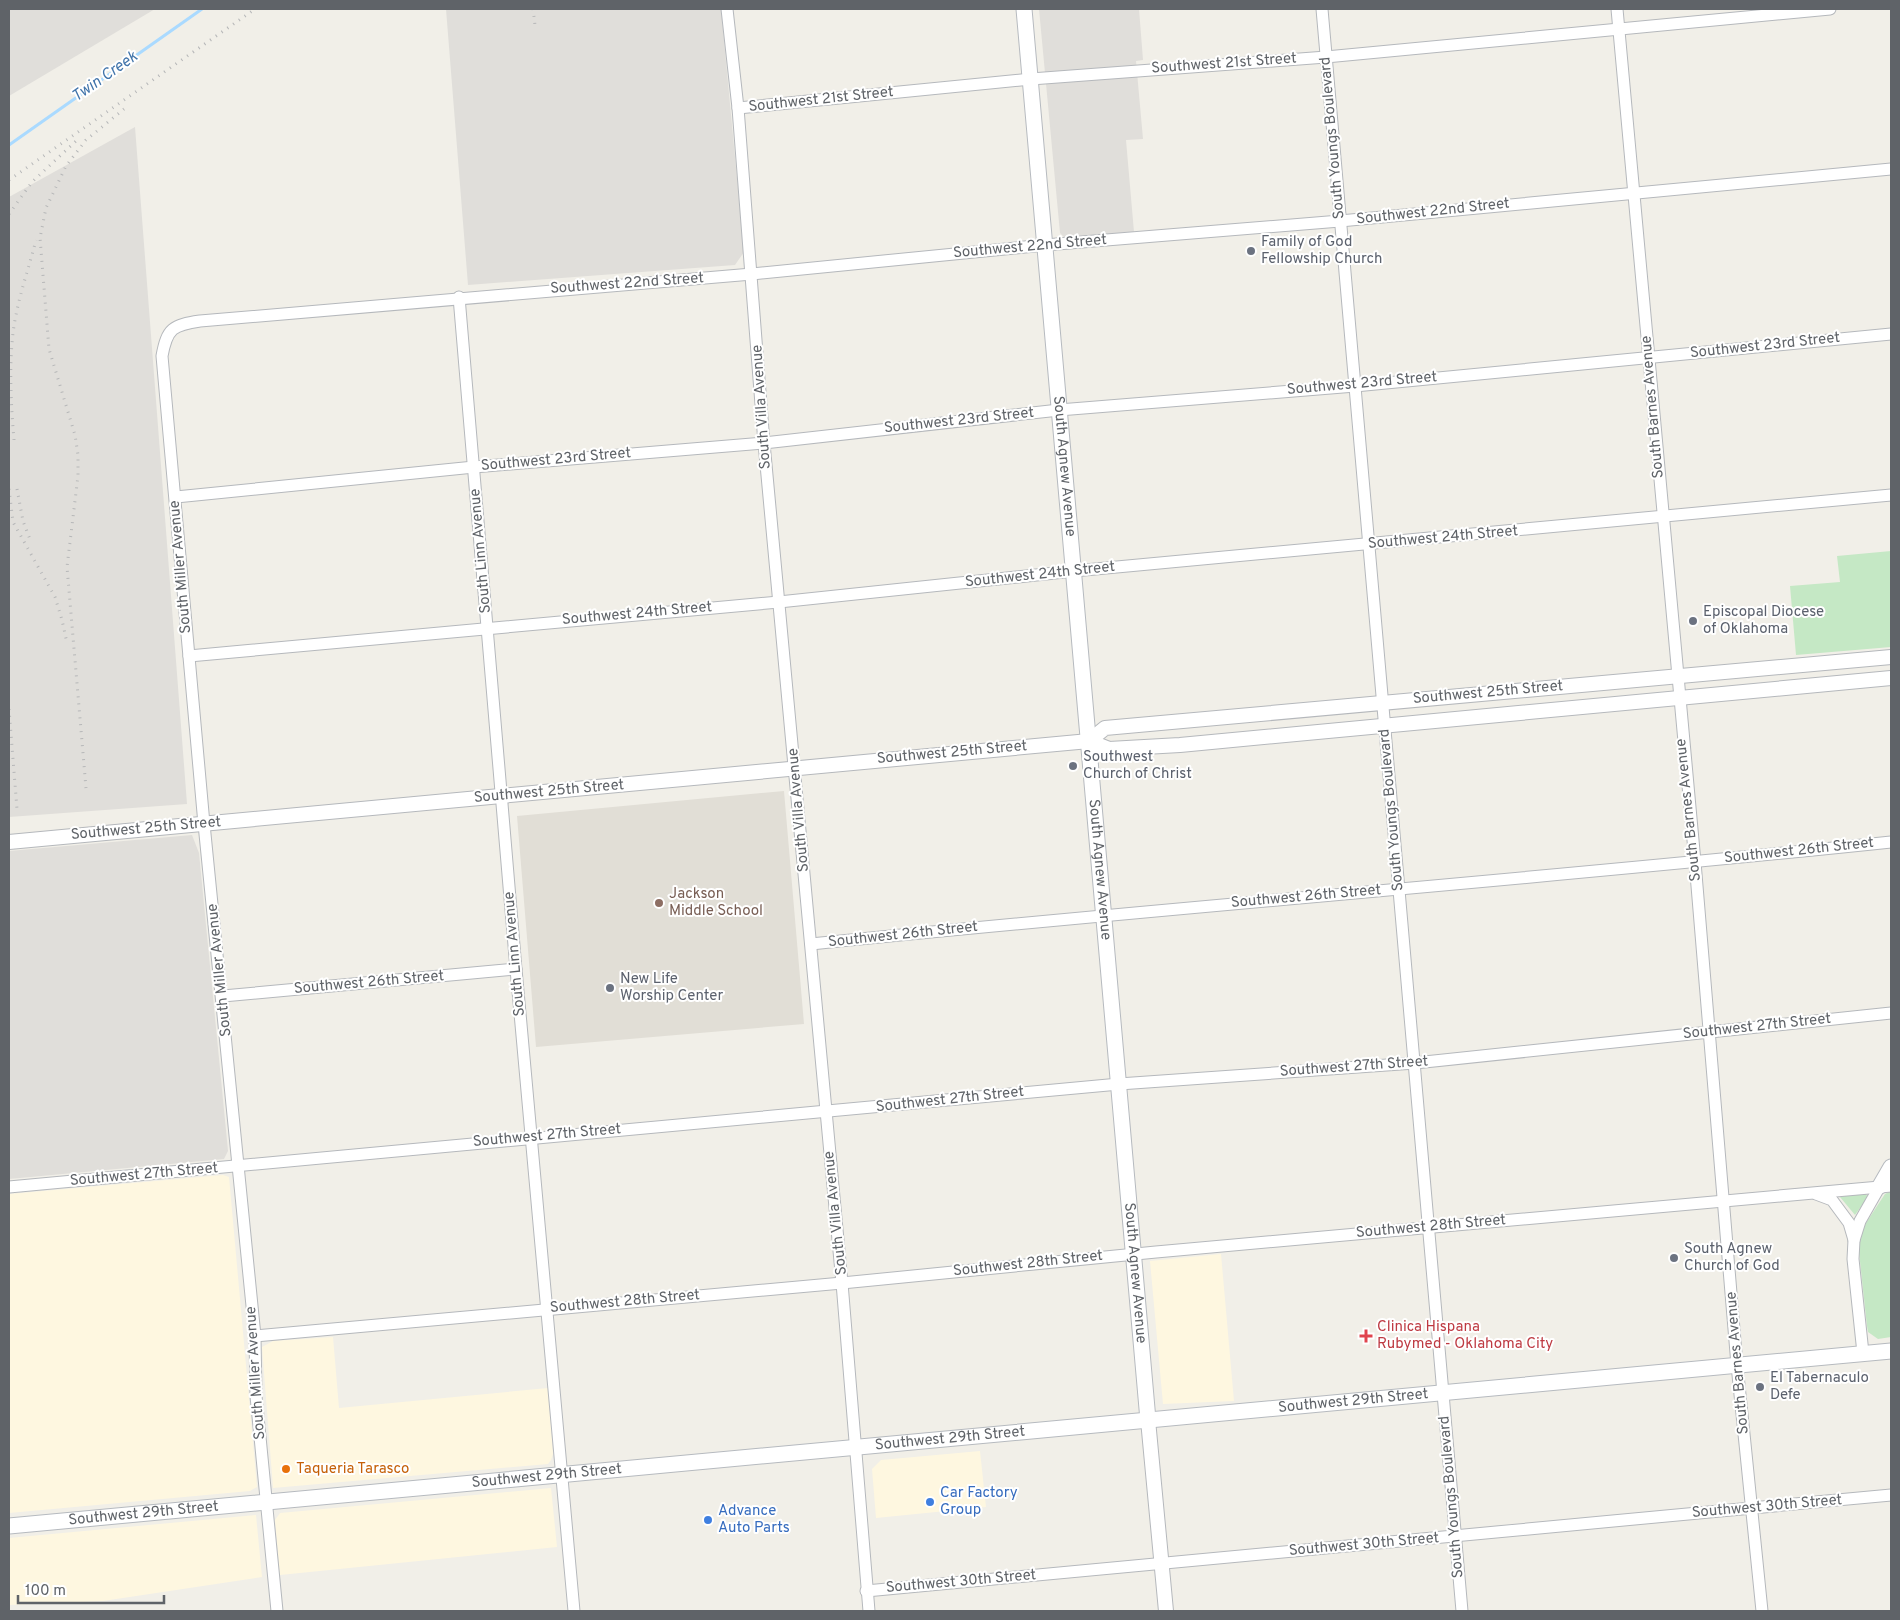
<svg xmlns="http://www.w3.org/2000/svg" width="1900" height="1620" viewBox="0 0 1900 1620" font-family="Overpass,sans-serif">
<rect width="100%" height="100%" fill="#f1efe8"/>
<g fill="#fef7e0">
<path d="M 223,1175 L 229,1177 L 257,1487 L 250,1491 L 9,1513 L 9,1194 Z"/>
<path d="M 1221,1254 L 1234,1401 L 1163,1404 L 1150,1261 Z"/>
<path d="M 333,1337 L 339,1408 L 548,1388 L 553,1454 L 551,1460 L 548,1464 L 273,1488 L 262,1347 L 273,1341 Z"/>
<path d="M 980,1451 L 986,1507 L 876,1518 L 872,1469 L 881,1460 Z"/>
<path d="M 551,1488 L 557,1547 L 280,1575 L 275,1520 L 280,1513 Z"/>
<path d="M 256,1515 L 262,1577 L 103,1601 L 9,1605 L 9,1538 Z"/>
</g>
<g fill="#e0deda">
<path d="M 9,9 L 155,9 L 9,96 Z"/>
<path d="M 446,9 L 721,9 L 744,252 L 735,265 L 468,285 Z"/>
<path d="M 1039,9 L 1139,9 L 1143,60 L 1136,61 L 1143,139 L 1126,140 L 1134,232 L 1065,238 L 1060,233 Z"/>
<path d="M 135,127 L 187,804 L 9,817 L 9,197 Z"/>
<path d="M 192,835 L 199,853 L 228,1151 L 224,1159 L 9,1179 L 9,851 Z"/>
</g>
<path fill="#e1ded6" d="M 784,791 L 804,1024 L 536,1047 L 517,816 Z"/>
<g fill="#c5e8c5">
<path d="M 1891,551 L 1891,647 L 1796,655 L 1790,586 L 1840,582 L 1837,556 Z"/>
<path d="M 1891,1191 L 1891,1337 L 1878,1339 L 1868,1332 L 1867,1326 L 1858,1243 L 1862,1229 L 1885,1194 Z"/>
<path d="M 1865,1193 L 1868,1197 L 1855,1215 L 1840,1197 L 1843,1194 Z"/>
</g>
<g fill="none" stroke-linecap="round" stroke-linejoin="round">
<path stroke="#aadaff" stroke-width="3" d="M 9,145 L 202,9"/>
<g stroke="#b5b8bc" stroke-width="13">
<g id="minor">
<path d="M 727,9 L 738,108 L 764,443 L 842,1283 L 869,1611"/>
<path d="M 1322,9 L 1462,1611"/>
<path d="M 1617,9 L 1695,862 L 1737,1365 L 1762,1611"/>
<path d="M 738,108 L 1031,79 L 1326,57 L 1830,9"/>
<path d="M 459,297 L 516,969 L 574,1611"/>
<path d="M 176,497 L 474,467 L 764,443 L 1059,410 L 1355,386 L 1891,334"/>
<path d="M 189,656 L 779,602 L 1074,571 L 1891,495"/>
<path d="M 811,944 C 1170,907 1531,880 1891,842"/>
<path d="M 223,996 L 516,969"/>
<path d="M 9,1187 L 1119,1084 L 1415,1063 L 1891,1013"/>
<path d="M 1816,1194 L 1832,1200 L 1849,1223 L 1854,1240 L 1853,1259 L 1863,1353"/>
<path d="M 1854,1240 L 1860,1221 L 1880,1186"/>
<path d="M 255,1336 L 842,1283 L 1156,1252 L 1891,1186"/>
<path d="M 866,1591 L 1891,1495"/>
<path d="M 277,1611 L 256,1396 L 255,1336 L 204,824 L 162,356 C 167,328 173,325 200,321 L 752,274 L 1045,245 L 1340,221 L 1891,169"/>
</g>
</g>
<g stroke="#b5b8bc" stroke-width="16">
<g id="tertiary">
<path d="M 1089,741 L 1105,728 L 1891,657"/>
<path d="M 9,842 L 1089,741 L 1109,749 L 1180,745 L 1891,678"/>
<path d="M 1148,1420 L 1166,1611"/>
</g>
</g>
<g stroke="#b6babf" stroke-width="17">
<g id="secondary">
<path id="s1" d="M 1024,9 L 1148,1420"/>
<path d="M 1880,1186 L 1891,1167"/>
<path id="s2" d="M 9,1526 L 1891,1351"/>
</g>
</g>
<use href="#minor" stroke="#fff" stroke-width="11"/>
<use href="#tertiary" stroke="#fff" stroke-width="14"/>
<use href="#secondary" stroke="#fff" stroke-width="15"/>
<g stroke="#b6b7b8" stroke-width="3" stroke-dasharray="1 6" stroke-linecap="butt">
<path d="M 533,9 L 535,25"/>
<path d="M 9,180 L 255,9"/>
<path d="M 9,214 L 32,182 L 76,141"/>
<path d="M 14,440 C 11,404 9,368 13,333 C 17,301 28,271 36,240"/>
<path d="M 9,489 L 13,522 L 55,597 L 62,620 L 67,643"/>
<path d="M 17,489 L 23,521 L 31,542"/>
<path d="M 9,709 L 17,809"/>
<path d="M 86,788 L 67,567 L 78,476 L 78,455 L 75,435 L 49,349 L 40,238 L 46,208 L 66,166 L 86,140 L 124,109"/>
</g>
</g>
<g fill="#6b7280" stroke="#fff" stroke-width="2">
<circle cx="1251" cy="251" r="5"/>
<circle cx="1693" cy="621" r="5"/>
<circle cx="1073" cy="766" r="5"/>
<circle cx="610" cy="988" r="5"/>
<circle cx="1674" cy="1258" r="5"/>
<circle cx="1760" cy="1387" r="5"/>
</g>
<circle fill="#8d6e63" stroke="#fff" stroke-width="2" cx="659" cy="903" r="5"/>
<path fill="#e0444e" stroke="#fff" stroke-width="2" d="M1363.5 1328.5h5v5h5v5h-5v5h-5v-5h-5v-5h5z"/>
<circle fill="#e8710a" stroke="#fff" stroke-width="2" cx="286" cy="1469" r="5"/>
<g fill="#3f7fe0" stroke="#fff" stroke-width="2">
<circle cx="930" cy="1502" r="5"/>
<circle cx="708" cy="1520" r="5"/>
</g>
<g text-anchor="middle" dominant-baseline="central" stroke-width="4" stroke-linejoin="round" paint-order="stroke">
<g font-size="15" fill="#5f6368" stroke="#fff">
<text transform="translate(1224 64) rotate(-4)">Southwest 21st Street</text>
<text transform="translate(821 100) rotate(-6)">Southwest 21st Street</text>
<text transform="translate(1333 138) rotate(-95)">South Youngs Boulevard</text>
<text transform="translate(1433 212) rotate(-6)">Southwest 22nd Street</text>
<text transform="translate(1030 247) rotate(-5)">Southwest 22nd Street</text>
<text transform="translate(627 284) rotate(-4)">Southwest 22nd Street</text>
<text transform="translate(1765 346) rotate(-6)">Southwest 23rd Street</text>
<text transform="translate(1362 384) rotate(-5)">Southwest 23rd Street</text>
<text transform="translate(762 407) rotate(-94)">South Villa Avenue</text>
<text transform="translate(1653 407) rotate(-95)">South Barnes Avenue</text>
<text transform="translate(959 421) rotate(-6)">Southwest 23rd Street</text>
<text transform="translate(556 460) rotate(-5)">Southwest 23rd Street</text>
<text stroke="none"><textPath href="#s1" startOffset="459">South Agnew Avenue</textPath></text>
<text transform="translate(1443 538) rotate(-5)">Southwest 24th Street</text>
<text transform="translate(481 551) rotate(-95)">South Linn Avenue</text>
<text transform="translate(181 567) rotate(-95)">South Miller Avenue</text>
<text transform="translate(1040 575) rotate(-6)">Southwest 24th Street</text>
<text transform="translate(637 614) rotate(-5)">Southwest 24th Street</text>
<text transform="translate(1488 693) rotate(-5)">Southwest 25th Street</text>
<text transform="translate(952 753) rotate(-5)">Southwest 25th Street</text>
<text transform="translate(549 792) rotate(-5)">Southwest 25th Street</text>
<text transform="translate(799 810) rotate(-95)">South Villa Avenue</text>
<text transform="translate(1392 810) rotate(-95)">South Youngs Boulevard</text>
<text transform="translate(1689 810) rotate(-96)">South Barnes Avenue</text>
<text transform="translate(146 829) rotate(-5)">Southwest 25th Street</text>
<text transform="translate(1799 851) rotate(-6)">Southwest 26th Street</text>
<text stroke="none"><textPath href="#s1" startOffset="864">South Agnew Avenue</textPath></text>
<text transform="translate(1306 897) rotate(-5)">Southwest 26th Street</text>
<text transform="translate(903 935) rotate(-6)">Southwest 26th Street</text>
<text transform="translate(515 954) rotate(-95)">South Linn Avenue</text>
<text transform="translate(220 970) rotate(-96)">South Miller Avenue</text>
<text transform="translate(369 983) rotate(-5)">Southwest 26th Street</text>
<text transform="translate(1757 1027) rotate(-6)">Southwest 27th Street</text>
<text transform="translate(1354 1067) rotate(-4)">Southwest 27th Street</text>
<text transform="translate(950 1100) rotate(-6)">Southwest 27th Street</text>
<text transform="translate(547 1136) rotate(-5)">Southwest 27th Street</text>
<text transform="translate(144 1175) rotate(-5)">Southwest 27th Street</text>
<text transform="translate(836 1213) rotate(-96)">South Villa Avenue</text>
<text transform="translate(1431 1227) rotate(-5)">Southwest 28th Street</text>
<text transform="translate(1028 1264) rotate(-6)">Southwest 28th Street</text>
<text stroke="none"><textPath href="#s1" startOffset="1269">South Agnew Avenue</textPath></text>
<text transform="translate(625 1302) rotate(-5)">Southwest 28th Street</text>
<text transform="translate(1738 1363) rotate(-95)">South Barnes Avenue</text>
<text transform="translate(256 1373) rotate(-94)">South Miller Avenue</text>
<text stroke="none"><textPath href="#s2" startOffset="1350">Southwest 29th Street</textPath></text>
<text stroke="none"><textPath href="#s2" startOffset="945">Southwest 29th Street</textPath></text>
<text stroke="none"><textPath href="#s2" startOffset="540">Southwest 29th Street</textPath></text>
<text transform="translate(1452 1497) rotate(-95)">South Youngs Boulevard</text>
<text transform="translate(1767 1507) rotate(-5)">Southwest 30th Street</text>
<text stroke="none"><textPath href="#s2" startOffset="135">Southwest 29th Street</textPath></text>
<text transform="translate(1364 1545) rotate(-5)">Southwest 30th Street</text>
<text transform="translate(961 1582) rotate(-5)">Southwest 30th Street</text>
</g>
<g font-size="15" fill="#5b616d" stroke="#fff" text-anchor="start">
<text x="1261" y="242">Family of God<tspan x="1261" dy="17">Fellowship Church</tspan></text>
<text x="1703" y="612">Episcopal Diocese<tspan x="1703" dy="17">of Oklahoma</tspan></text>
<text x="1083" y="757">Southwest<tspan x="1083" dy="17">Church of Christ</tspan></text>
<text x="620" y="979">New Life<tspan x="620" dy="17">Worship Center</tspan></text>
<text x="1684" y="1249">South Agnew<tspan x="1684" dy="17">Church of God</tspan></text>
<text x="1770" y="1378">El Tabernaculo<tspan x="1770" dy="17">Defe</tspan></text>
</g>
<g font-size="15" fill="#785e54" stroke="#fff" text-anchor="start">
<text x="669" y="894">Jackson<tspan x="669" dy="17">Middle School</tspan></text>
</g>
<g font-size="15" fill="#be3a42" stroke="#fff" text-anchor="start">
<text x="1377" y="1327">Clinica Hispana<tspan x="1377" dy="17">Rubymed - Oklahoma City</tspan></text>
</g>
<g font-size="15" fill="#c56008" stroke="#fff" text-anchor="start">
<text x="296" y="1469">Taqueria Tarasco</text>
</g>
<g font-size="15" fill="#366cbe" stroke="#fff" text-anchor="start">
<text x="940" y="1493">Car Factory<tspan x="940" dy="17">Group</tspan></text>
<text x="718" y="1511">Advance<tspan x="718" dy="17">Auto Parts</tspan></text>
</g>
<g font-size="16" font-style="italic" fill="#4174aa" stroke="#fff">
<text transform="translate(105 77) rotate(-35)">Twin Creek</text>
</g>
</g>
<rect width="1900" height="1620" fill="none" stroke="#5f6368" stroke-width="20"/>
<path d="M18 1595v8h146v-8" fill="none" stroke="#5f6368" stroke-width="2.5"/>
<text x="25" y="1595" font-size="15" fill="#5f6368" stroke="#ffffff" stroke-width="4" paint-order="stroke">100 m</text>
</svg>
